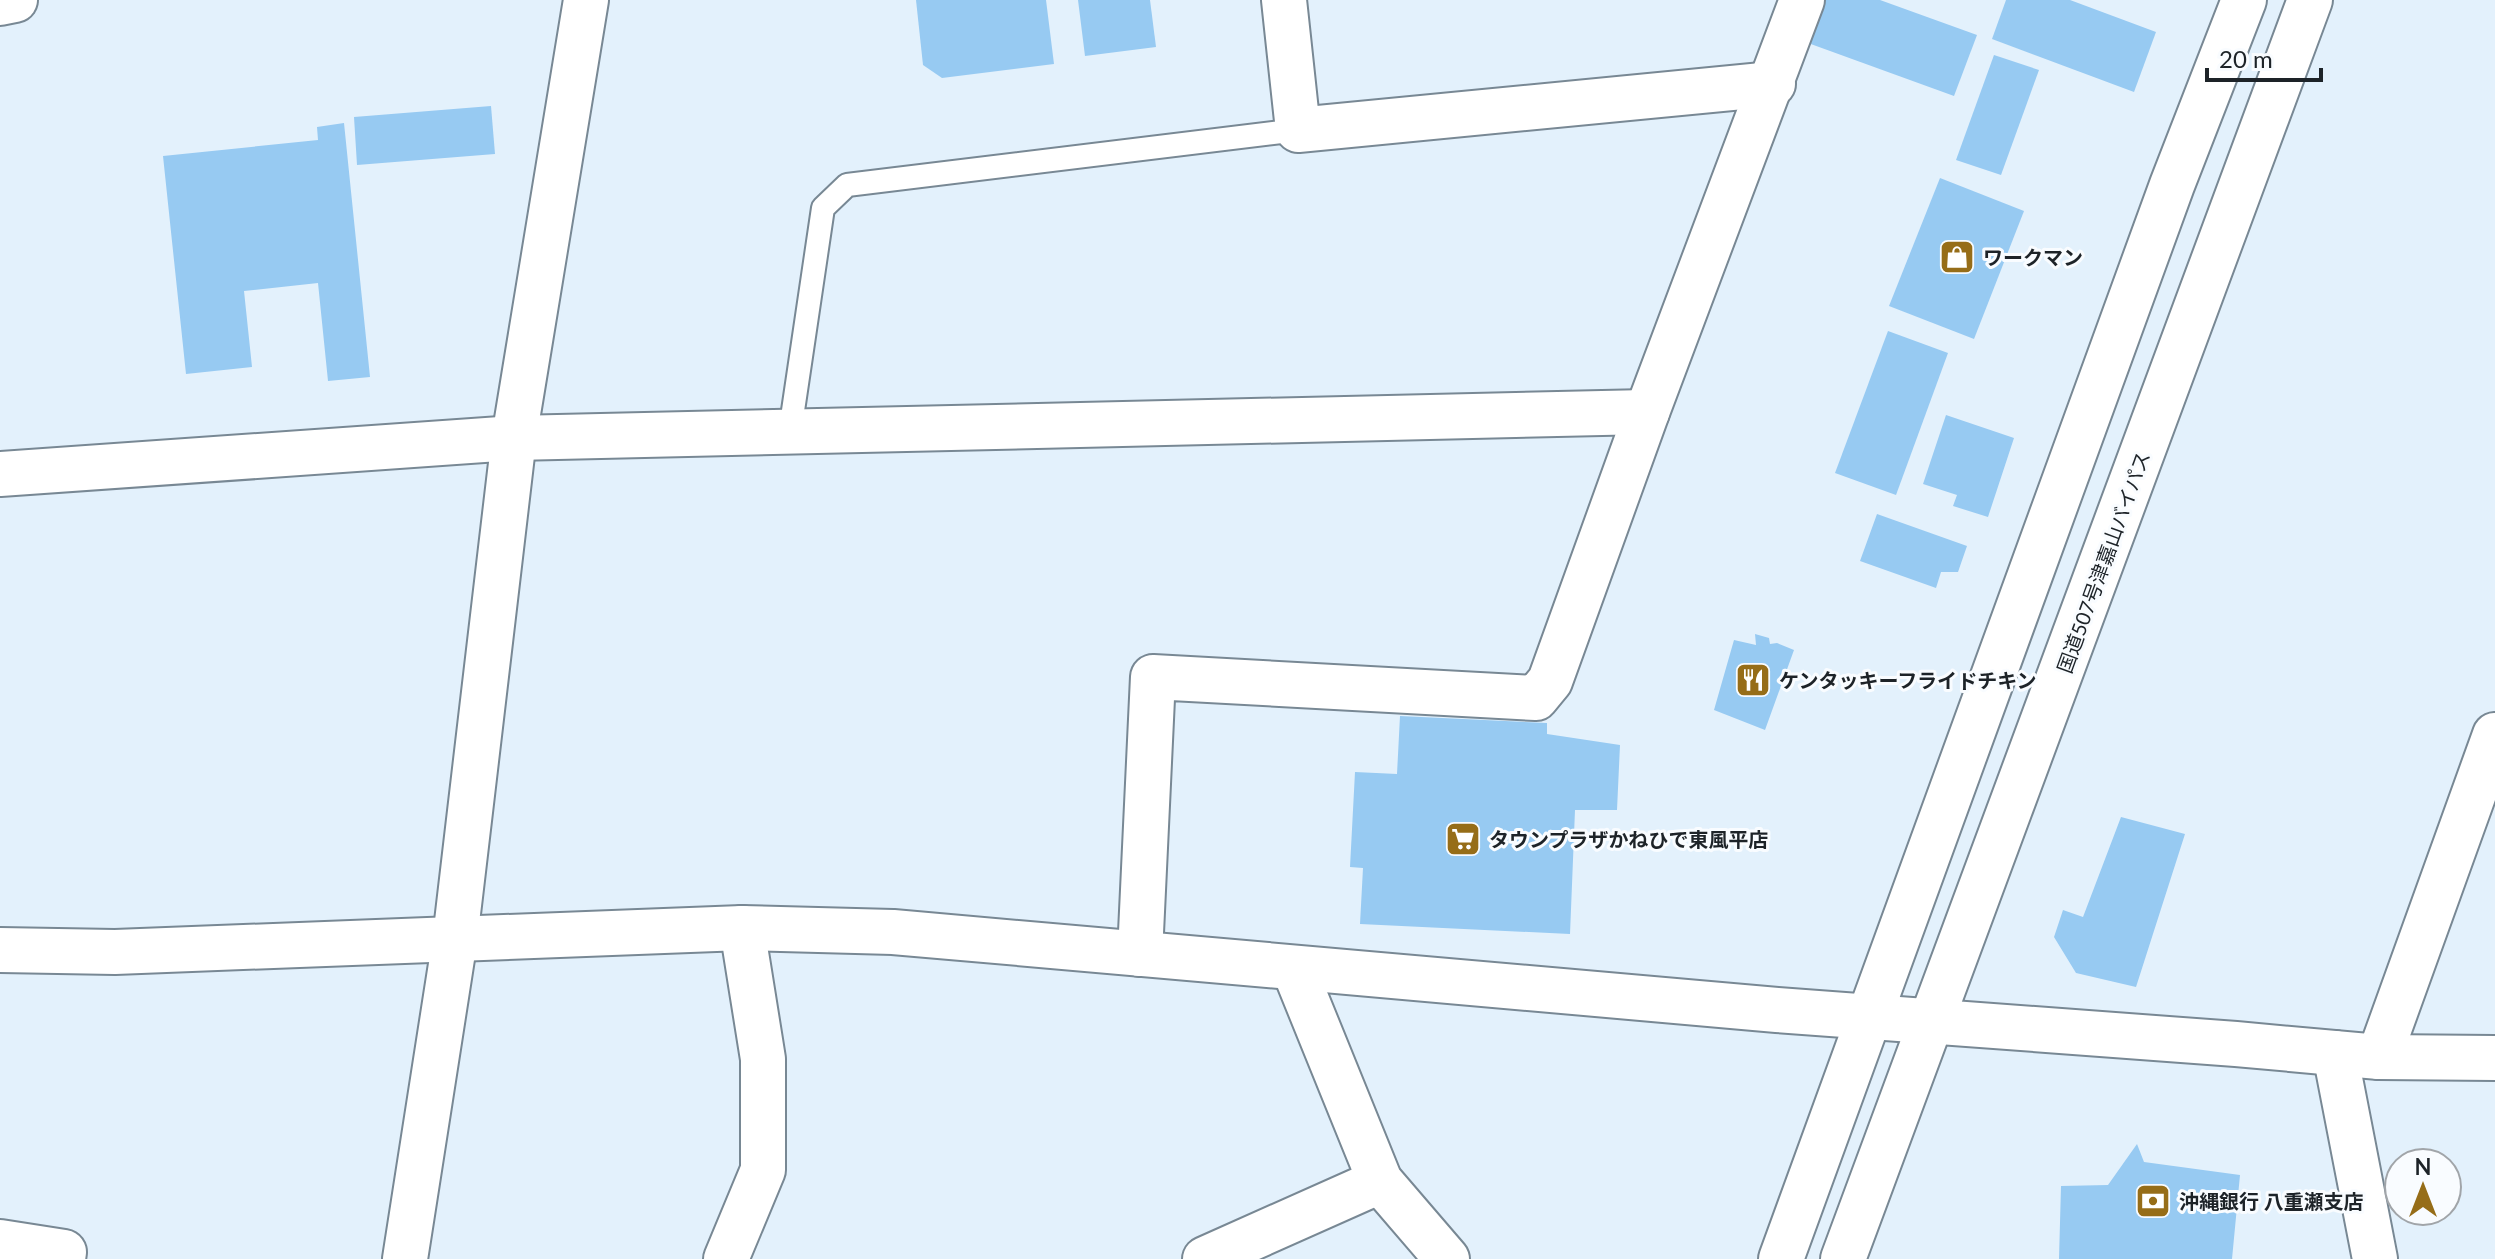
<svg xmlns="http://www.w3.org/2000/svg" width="2495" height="1259" viewBox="0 0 2495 1259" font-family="Lato,'Noto Sans JP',sans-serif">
<rect width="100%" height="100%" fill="#e3f1fc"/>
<g fill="#97caf2">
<path d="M 916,0 L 1046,0 L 1054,64 L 942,78 L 923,65 Z"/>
<path d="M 1078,0 L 1150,0 L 1156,47 L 1085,56 Z"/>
<path d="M 1824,0 L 1880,0 L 1977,35 L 1954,96 L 1808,43 Z"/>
<path d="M 2006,0 L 2070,0 L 2156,32 L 2134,92 L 1992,39 Z"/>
<path d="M 1994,55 L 2039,70 L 2001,175 L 1956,160 Z"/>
<path d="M 491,106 L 495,154 L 357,165 L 354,117 Z"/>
<path d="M 344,123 L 370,377 L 328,381 L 318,283 L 244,291 L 252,367 L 186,374 L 163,156 L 318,140 L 317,127 Z"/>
<path d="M 1940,178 L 2024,211 L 1974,339 L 1889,306 Z"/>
<path d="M 1888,331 L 1948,353 L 1896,495 L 1835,473 Z"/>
<path d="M 1946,415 L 2014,438 L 1988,517 L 1953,506 L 1957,495 L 1923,484 Z"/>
<path d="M 1877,514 L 1967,546 L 1958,572 L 1941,572 L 1936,588 L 1860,561 Z"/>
<path d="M 1755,634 L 1769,638 L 1770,644 L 1777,643 L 1794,650 L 1765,730 L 1714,710 L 1734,640 L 1756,645 Z"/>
<path d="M 1400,716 L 1547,723 L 1547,734 L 1620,745 L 1617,810 L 1575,810 L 1570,934 L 1360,924 L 1363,868 L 1350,867 L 1355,772 L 1397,774 Z"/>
<path d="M 2121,817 L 2185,834 L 2136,987 L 2076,973 L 2054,937 L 2063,910 L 2083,917 Z"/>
<path d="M 2137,1144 L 2144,1162 L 2240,1175 L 2232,1259 L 2059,1259 L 2061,1186 L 2108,1185 Z"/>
</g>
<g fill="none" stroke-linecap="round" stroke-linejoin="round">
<g stroke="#788894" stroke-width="26">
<path id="service" d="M 790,431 L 823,208 L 847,185 L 1298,130"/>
</g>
<g stroke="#788894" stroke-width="48">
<g id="minor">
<path d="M 1284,0 L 1298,130 L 1773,84"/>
<path d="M 0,474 L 514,438 L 1647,412"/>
<path d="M 1140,954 L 1153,677 L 1536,698 L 1550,681 L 1647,412 L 1802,0"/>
<path d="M 1294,969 L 1380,1181 L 1447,1259"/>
<path d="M 2335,1053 L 2375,1259"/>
<path d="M 2379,1057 L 2495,735"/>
<path d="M 0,1242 L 64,1252 L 63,1259"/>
<path d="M 726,1259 L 763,1170 L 763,1059 L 742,928"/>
<path d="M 1205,1259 L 1380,1181"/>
</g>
</g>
<g stroke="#788894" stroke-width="48">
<g id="tertiary">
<path d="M 0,3 L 15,0"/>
<path d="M 0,950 L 115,952 L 742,928 L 893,932 L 1777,1010 L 2236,1044 L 2379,1057 L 2495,1058"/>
<path d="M 405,1259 L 455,939 L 514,438 L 586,0"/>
</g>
</g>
<g stroke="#788894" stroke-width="48">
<g id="trunk">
<path d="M 1781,1259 L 2172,185 L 2244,0"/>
<path d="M 1843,1259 L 2310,0"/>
</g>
</g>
<use href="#service" stroke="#fff" stroke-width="22"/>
<use href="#minor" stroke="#fff" stroke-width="44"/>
<use href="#tertiary" stroke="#fff" stroke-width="44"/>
<use href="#trunk" stroke="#fff" stroke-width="44"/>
</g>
<defs>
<g id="shop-square" transform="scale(1.8)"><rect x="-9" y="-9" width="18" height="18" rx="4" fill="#966d18" stroke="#f9fcff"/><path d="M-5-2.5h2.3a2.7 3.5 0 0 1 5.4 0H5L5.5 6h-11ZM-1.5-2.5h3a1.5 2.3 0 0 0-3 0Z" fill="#fff"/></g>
<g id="restaurant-square" transform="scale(1.8)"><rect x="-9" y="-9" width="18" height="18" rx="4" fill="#966d18" stroke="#f9fcff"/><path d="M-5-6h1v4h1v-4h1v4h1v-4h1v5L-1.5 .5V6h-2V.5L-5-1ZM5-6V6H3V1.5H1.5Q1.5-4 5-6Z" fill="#fff"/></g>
<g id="supermarket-square" transform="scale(1.8)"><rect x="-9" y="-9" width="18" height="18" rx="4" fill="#966d18" stroke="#f9fcff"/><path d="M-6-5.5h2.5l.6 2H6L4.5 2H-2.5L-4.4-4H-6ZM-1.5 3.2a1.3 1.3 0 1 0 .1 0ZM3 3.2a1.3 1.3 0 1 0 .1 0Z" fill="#fff"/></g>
<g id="bank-square" transform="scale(1.8)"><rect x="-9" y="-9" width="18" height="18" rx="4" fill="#966d18" stroke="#f9fcff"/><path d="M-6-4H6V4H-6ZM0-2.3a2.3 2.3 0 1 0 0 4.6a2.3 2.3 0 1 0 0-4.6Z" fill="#fff"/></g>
</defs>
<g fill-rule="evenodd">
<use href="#shop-square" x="1957" y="257"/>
<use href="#restaurant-square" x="1753" y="680"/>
<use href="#supermarket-square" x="1463" y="839"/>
<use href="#bank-square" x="2153" y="1201"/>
</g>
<g text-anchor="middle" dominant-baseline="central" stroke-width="6" stroke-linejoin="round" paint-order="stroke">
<g font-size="20" font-weight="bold" fill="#1d2328" stroke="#f9fcff" text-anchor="start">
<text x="1983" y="257">ワークマン</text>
<text x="1779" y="680">ケンタッキーフライドチキン</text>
<text x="1489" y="839">タウンプラザかねひで東風平店</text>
<text x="2179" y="1201">沖縄銀行 八重瀬支店</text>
</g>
<g font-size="20" fill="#1d2328" stroke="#f9fcff">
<text transform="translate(2103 562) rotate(-70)">国道507号津嘉山バイパス</text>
</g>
</g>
<g transform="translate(2423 1187)"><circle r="38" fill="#f9fcff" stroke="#a1a5a9" stroke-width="2"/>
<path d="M0-6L14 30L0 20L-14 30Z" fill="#966d18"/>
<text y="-12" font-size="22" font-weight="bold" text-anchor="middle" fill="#1d2328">N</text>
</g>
<path d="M2207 68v12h114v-12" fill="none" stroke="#1d2328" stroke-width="4"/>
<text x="2219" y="68" font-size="24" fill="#1d2328" stroke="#f9fcff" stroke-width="6" paint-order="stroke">20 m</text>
</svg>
